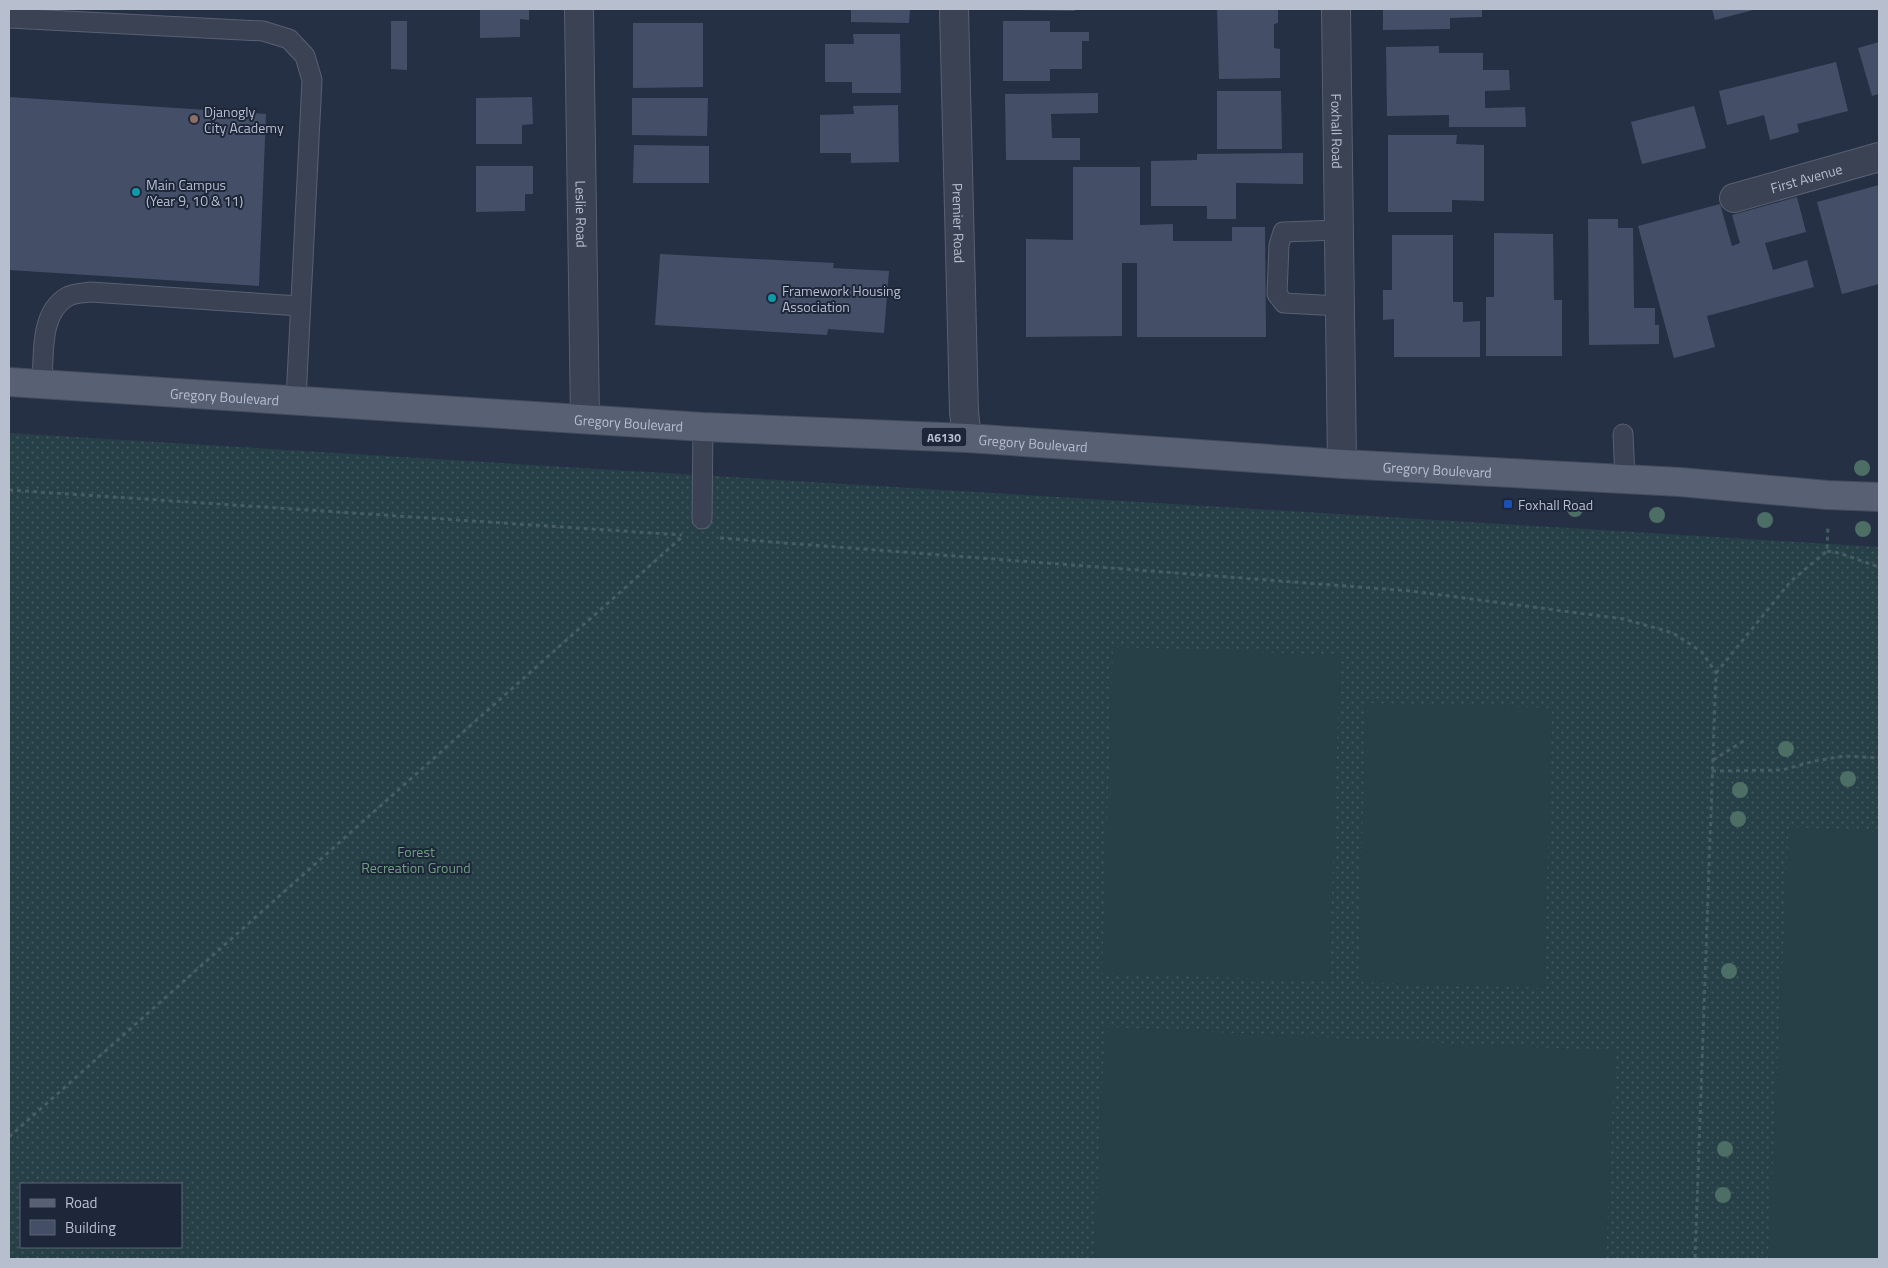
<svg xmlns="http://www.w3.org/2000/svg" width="1888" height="1268" viewBox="0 0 1888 1268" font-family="'Titillium Web',sans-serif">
<defs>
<pattern id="grass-dots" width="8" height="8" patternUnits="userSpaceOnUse" patternTransform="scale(1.25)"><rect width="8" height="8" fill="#273f46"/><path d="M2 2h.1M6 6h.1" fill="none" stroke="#445960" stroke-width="1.8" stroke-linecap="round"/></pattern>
</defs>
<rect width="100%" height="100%" fill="#253045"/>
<path fill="url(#grass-dots)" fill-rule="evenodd" d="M 9,433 L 1879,547 L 1879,1259 L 9,1259 ZM 21,1184 L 181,1184 L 181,1247 L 21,1247 Z"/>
<g fill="#273f46">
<path d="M 1113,647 L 1340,655 L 1329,981 L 1102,973 Z"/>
<path d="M 1366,703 L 1552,708 L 1544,988 L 1358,982 Z"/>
<path d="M 1789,827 L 1879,832 L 1879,1259 L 1768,1259 Z"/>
<path d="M 1105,1027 L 1615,1051 L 1606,1259 L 1094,1259 Z"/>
</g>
<g fill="#444f67">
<path d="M 480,9 L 529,9 L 529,20 L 520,19 L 520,37 L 480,38 Z"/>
<path d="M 851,9 L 910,9 L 909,23 L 851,22 Z"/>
<path d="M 1011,9 L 1075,9 L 1075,11 L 1011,10 Z"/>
<path d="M 1217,9 L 1278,9 L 1278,23 L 1274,24 L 1274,48 L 1280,49 L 1280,78 L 1219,79 Z"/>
<path d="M 1383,9 L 1482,9 L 1482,17 L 1450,18 L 1450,29 L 1383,30 Z"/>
<path d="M 1712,9 L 1757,9 L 1715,20 Z"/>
<path d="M 391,21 L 407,21 L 407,70 L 391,69 Z"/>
<path d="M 1003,21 L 1050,21 L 1050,32 L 1089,32 L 1089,41 L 1082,41 L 1082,69 L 1050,69 L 1050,81 L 1003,81 Z"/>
<path d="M 633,23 L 703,23 L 703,87 L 633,88 Z"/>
<path d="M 853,34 L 900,34 L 901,93 L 852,93 L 852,82 L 825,82 L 825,44 L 854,44 Z"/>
<path d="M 1879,42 L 1879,94 L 1872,96 L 1858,48 Z"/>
<path d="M 1439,46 L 1439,53 L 1483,53 L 1483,70 L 1509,70 L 1510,90 L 1485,91 L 1485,108 L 1525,107 L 1526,127 L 1449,127 L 1449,115 L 1387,116 L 1386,47 Z"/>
<path d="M 1836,62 L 1848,111 L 1797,124 L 1799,132 L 1770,140 L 1764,115 L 1727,125 L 1719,91 Z"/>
<path d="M 1217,91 L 1281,91 L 1282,149 L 1217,149 Z"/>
<path d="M 1098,93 L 1098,113 L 1051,114 L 1052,138 L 1080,138 L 1080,160 L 1006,160 L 1005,94 Z"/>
<path d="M 9,97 L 266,114 L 259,286 L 9,270 Z"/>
<path d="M 532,97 L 533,124 L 522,125 L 522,144 L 476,144 L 476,98 Z"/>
<path d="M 632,98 L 708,98 L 707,136 L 632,135 Z"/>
<path d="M 898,105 L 899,162 L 851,163 L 851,153 L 820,153 L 820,115 L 854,114 L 853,106 Z"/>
<path d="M 1694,106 L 1706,148 L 1642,164 L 1631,122 Z"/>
<path d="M 1388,135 L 1457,135 L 1456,144 L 1484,145 L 1484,201 L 1452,200 L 1452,212 L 1388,212 Z"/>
<path d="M 634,145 L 709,146 L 709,183 L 633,183 Z"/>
<path d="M 1303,153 L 1303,184 L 1236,183 L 1236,219 L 1207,219 L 1207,206 L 1151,206 L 1151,161 L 1197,160 L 1197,154 Z"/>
<path d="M 476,166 L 533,166 L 533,194 L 525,194 L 525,211 L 476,212 Z"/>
<path d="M 1073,167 L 1140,167 L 1140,225 L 1173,224 L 1173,241 L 1232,241 L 1232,227 L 1265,227 L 1266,337 L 1137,337 L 1137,263 L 1122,263 L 1122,336 L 1026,337 L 1026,239 L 1073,240 Z"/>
<path d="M 1879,185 L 1879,284 L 1842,294 L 1817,202 Z"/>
<path d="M 1797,197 L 1806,232 L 1765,243 L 1773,270 L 1807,260 L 1814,287 L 1707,316 L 1715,347 L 1674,358 L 1638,226 L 1720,204 L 1732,246 L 1740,243 L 1732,215 Z"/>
<path d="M 1588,219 L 1618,219 L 1618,228 L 1633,228 L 1634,308 L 1655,308 L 1655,325 L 1659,325 L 1659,344 L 1589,345 Z"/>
<path d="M 1494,233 L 1553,234 L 1554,300 L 1562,300 L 1562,356 L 1486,356 L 1486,297 L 1494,297 Z"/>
<path d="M 1392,235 L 1453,235 L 1453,302 L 1463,302 L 1463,322 L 1480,321 L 1480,357 L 1394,357 L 1394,319 L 1383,320 L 1383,290 L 1392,290 Z"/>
<path d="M 660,254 L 834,263 L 833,268 L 889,271 L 884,333 L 828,329 L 827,335 L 655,325 Z"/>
</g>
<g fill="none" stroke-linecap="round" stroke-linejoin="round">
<g stroke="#586072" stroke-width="21">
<g id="service">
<path d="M 9,18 L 263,31 L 289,39 L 305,56 L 312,80 L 296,400"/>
<path d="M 1338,230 L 1283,232 L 1279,245 L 1277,294 L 1284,303 L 1339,306"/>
<path d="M 42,385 C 44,357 39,313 67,297 C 73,293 84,293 91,292 L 300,306"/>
<path d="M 1623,434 L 1625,478"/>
<path d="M 702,519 L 703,427"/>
</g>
</g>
<g stroke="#586072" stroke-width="30">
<g id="minor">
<path id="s1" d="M 579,9 L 585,419"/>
<path id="s2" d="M 954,9 L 964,412 L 967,438"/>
<path id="s3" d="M 1336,9 L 1342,464"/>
<path id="s4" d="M 1734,198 L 1879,157"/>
</g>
</g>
<g stroke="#444b5e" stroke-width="30">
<g id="primary">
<path id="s5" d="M 9,382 L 703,427 L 967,438 L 1342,464 L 1680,482 L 1827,495 L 1879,497"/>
</g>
</g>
<g stroke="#465c62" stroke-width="3" stroke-dasharray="4 4" stroke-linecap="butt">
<path d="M 9,490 L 682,535"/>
<path d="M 720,538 L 1411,591 L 1624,619 L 1673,633 L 1702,652 L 1716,673 L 1695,1259"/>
<path d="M 1827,551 L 1839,553 L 1879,567"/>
<path d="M 1716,673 L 1791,581 L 1827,551 L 1828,525"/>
<path d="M 1713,760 L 1745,740"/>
<path d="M 1712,771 L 1782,770 L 1815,761 L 1844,756 L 1879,758"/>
<path d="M 9,1137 L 682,537"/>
</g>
<use href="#service" stroke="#3a4254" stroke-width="19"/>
<use href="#minor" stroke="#3a4254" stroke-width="28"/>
<use href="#primary" stroke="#586174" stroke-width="28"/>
</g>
<g fill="#4d6e64">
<circle cx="1862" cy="468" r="8"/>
<circle cx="1575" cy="509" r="8"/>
<circle cx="1657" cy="515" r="8"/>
<circle cx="1765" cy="520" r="8"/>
<circle cx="1863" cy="529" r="8"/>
<circle cx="1786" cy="749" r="8"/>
<circle cx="1848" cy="779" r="8"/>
<circle cx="1740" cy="790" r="8"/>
<circle cx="1738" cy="819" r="8"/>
<circle cx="1729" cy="971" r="8"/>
<circle cx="1725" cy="1149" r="8"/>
<circle cx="1723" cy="1195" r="8"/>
</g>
<circle fill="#8d6e63" stroke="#1e273a" stroke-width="2" cx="194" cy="119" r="5"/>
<g fill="#0f9aa8" stroke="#1e273a" stroke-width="2">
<circle cx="136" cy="192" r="5"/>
<circle cx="772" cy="298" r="5"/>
</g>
<rect fill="#1a4fb4" stroke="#1e273a" stroke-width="2" x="1503" y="499" width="10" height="10" rx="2.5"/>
<g text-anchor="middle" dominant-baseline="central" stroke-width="4" stroke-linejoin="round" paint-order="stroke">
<rect fill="#1e273a" stroke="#8991a2" stroke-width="1" x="921.5" y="427.5" width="45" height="19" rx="4"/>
<g font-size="12" font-weight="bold" fill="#b7bece">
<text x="944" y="437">A6130</text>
</g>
<g font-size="14" fill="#b7bece" stroke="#1e273a" text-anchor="start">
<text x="204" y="111">Djanogly<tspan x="204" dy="16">City Academy</tspan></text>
<text x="146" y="184">Main Campus<tspan x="146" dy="16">(Year 9, 10 &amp; 11)</tspan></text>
<text x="782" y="290">Framework Housing<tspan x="782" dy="16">Association</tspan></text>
<text x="1518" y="504">Foxhall Road</text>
</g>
<g font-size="14" fill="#b7bece" stroke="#1e273a">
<text stroke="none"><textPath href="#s3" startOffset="122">Foxhall Road</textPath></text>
<text stroke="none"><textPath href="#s4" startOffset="75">First Avenue</textPath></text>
<text stroke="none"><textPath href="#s1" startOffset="205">Leslie Road</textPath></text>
<text stroke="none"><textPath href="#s2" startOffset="214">Premier Road</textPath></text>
<text stroke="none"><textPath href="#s5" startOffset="216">Gregory Boulevard</textPath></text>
<text stroke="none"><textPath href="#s5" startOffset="621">Gregory Boulevard</textPath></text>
<text stroke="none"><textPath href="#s5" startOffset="1026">Gregory Boulevard</textPath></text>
<text stroke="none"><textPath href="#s5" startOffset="1431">Gregory Boulevard</textPath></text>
</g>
<g font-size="14" fill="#6da07e" stroke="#1e273a">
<text x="416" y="851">Forest<tspan x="416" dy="16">Recreation Ground</tspan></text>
</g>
</g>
<rect width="1888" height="1268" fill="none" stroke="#b7bece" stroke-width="20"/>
<rect x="20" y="1183" width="162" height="65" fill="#1e273a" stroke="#5b6375"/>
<rect x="30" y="1199" width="25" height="8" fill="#586174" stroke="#5b6375"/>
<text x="65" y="1208" font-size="15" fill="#b7bece">Road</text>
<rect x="30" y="1220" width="25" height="15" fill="#444f67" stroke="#5b6375"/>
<text x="65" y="1233" font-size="15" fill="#b7bece">Building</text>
</svg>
